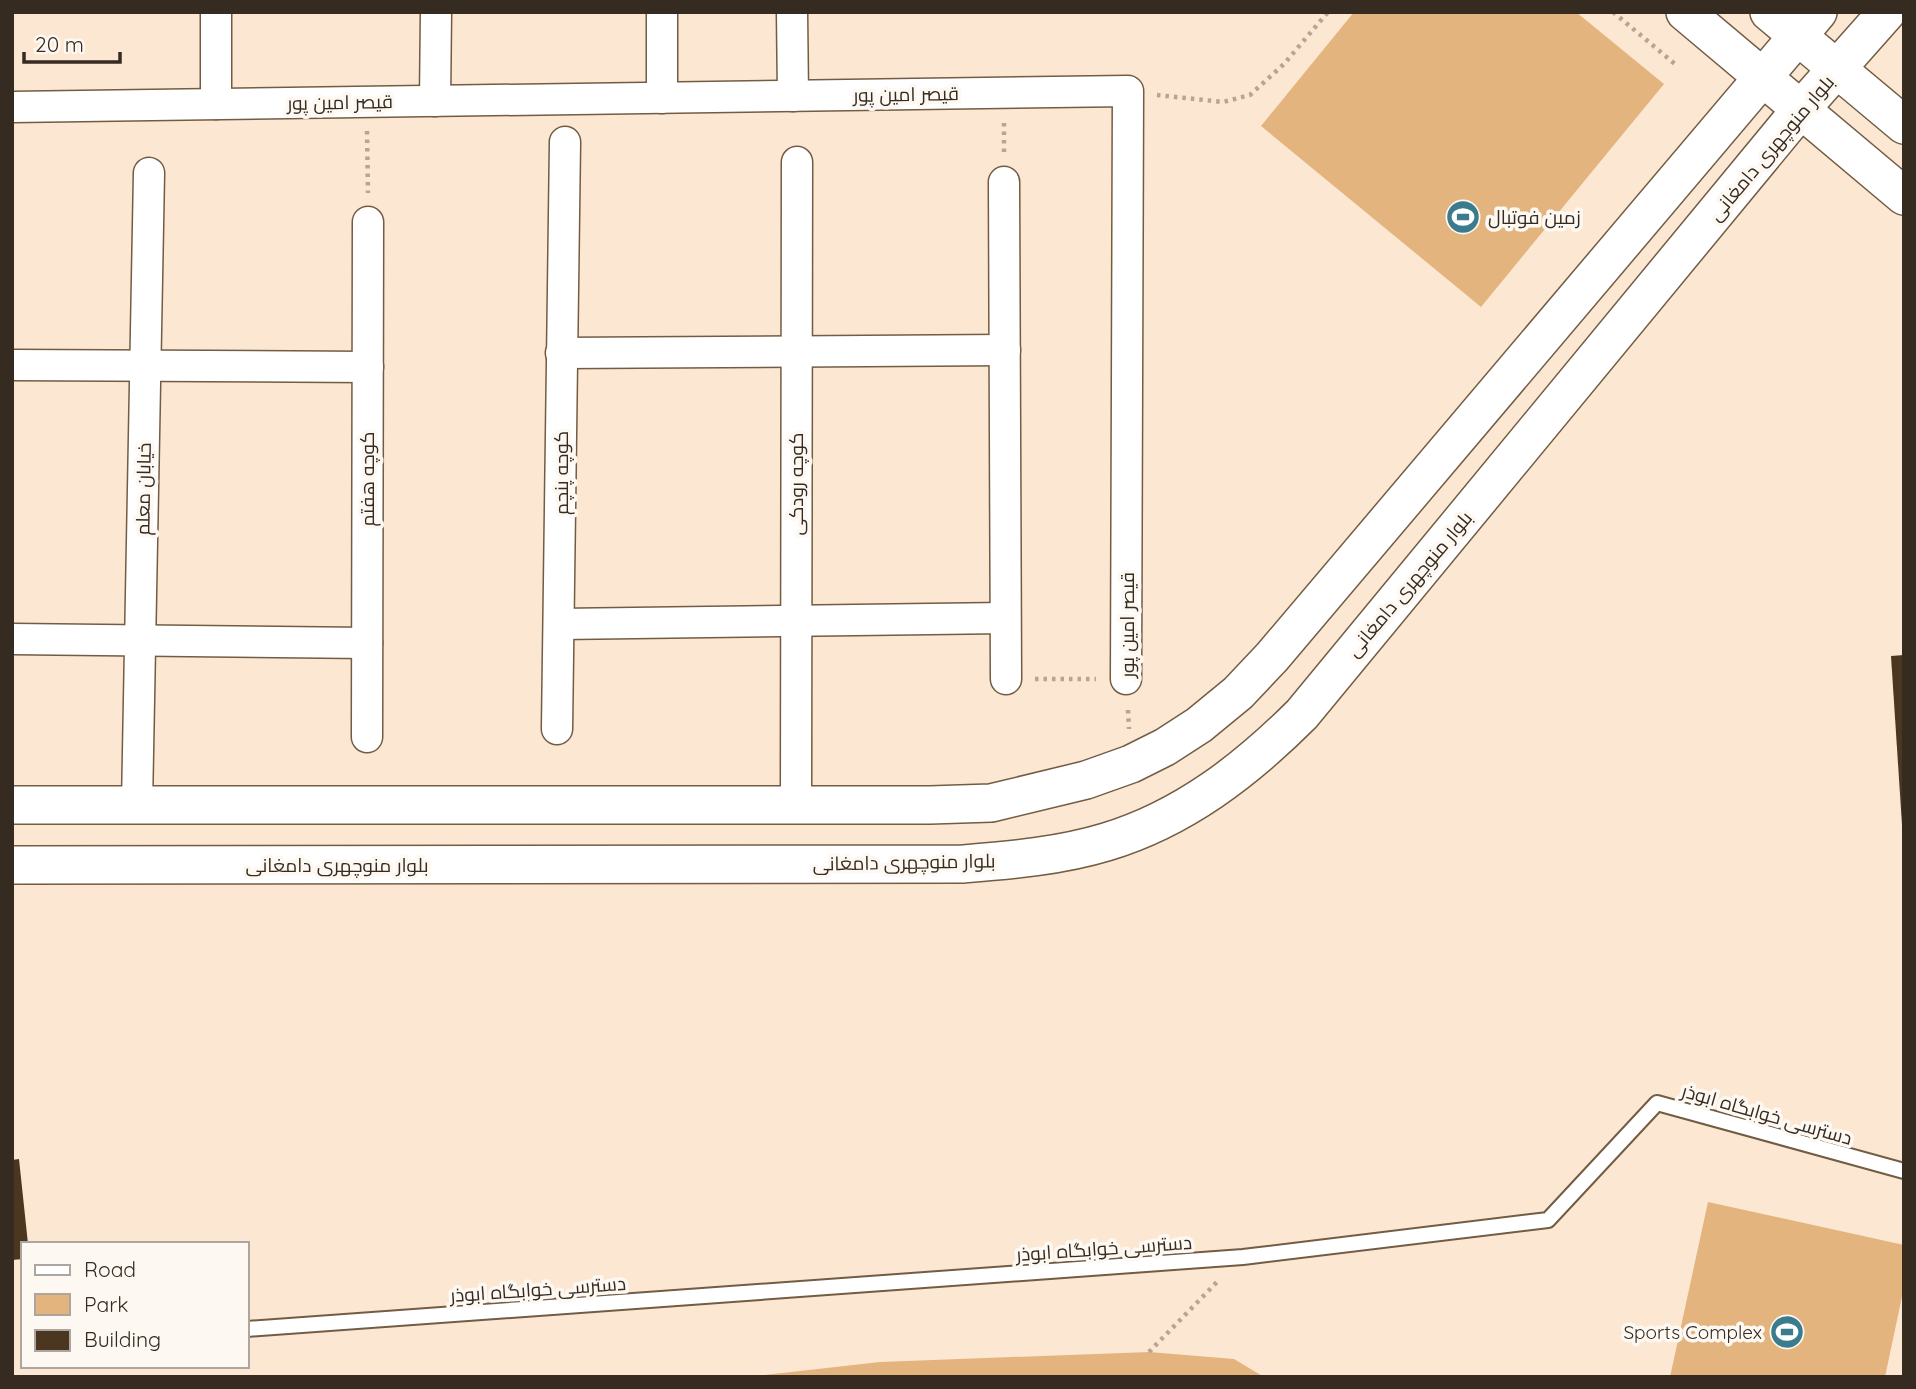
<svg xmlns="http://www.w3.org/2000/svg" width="1916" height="1389" viewBox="0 0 1916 1389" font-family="Quicksand,Cairo,sans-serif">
<rect width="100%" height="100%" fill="#fce7d2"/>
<g fill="#e4b47f">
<path d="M 1354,12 L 1576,12 L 1664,84 L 1481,307 L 1261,126 Z"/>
<path d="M 1708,1202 L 1904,1245 L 1904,1287 L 1885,1377 L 1670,1377 Z"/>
<path d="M 1149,1352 L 1234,1359 L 1264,1377 L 746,1377 L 880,1362 Z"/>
</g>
<g fill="#4b3720">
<path d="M 1904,655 L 1904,825 L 1902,825 L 1891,656 Z"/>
<path d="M 19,1159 L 28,1244 L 23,1244 L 23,1259 L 12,1260 L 12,1160 Z"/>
</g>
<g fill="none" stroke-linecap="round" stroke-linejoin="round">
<g stroke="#725c44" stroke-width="18">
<path id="service" d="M 247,1329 L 1243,1257 L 1548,1220 L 1657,1103 L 1904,1171"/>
</g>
<g stroke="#725c44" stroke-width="33">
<g id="minor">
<path d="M 662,12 L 662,98"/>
<path d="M 792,12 L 793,96"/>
<path d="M 435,101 L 436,12"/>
<path d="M 216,104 L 216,12"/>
<path d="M 12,107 L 1128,91 L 1126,679"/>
<path d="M 1004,182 L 1006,679"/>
<path d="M 561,353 L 1005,350"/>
<path d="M 12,365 L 368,367"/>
<path d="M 560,624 L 1005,618"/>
<path d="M 12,639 L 367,643"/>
<path d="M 557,729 L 565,142"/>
<path d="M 367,737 L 368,222"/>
<path d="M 137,805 L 149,173"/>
<path d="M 796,806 L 797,162"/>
</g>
</g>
<g stroke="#725c44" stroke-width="40">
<g id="tertiary">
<path d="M 1685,12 L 1904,196"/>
<path d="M 1769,12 L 1904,125"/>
<path d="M 12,805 L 930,805 L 991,803 L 1086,780 L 1131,764 L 1165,747 L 1199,725 L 1238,693 L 1272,657 L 1818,12"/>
<path d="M 12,865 L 963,864 C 1011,860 1060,856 1106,842 C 1183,819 1246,770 1302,714 L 1801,109 L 1887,12"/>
</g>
</g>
<g stroke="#b6a594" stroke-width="4.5" stroke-dasharray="3.5 5" stroke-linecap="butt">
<path d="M 1613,12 L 1675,64"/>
<path d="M 1157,95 L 1223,102 L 1250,95 L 1284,64 L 1328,12"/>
<path d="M 1004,123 L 1004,153"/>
<path d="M 367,131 L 368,193"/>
<path d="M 1035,679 L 1096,679"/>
<path d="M 1128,710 L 1129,729"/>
<path d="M 1149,1352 L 1217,1282"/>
</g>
<use href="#service" stroke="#fff" stroke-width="14"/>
<use href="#minor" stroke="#fff" stroke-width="30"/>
<use href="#tertiary" stroke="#fff" stroke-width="37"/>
</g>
<defs>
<g id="stadium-disc" transform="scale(1.75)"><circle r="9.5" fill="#3a7c8e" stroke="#fdf8f2"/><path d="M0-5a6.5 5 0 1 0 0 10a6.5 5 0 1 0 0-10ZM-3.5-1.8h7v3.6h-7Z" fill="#fff"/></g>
</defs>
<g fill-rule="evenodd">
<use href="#stadium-disc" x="1463" y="217"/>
<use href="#stadium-disc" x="1787" y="1332"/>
</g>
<g text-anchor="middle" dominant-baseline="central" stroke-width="7" stroke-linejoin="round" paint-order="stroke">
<g font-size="19" fill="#352b21" stroke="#fdf8f2">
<text transform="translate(906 94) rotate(-1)">قیصر امین پور</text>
<text transform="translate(340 102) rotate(-1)">قیصر امین پور</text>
<text transform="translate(1771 148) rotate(-50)">بلوار منوچهری دامغانی</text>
<text transform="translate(561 473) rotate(-90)">کوچه پنچم</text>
<text transform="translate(367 479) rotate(-90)">کوچه هفتم</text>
<text transform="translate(796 484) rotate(-90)">کوچه رودکی</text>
<text transform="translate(143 489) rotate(-89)">خیابان معلم</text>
<text transform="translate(1409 584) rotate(-50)">بلوار منوچهری دامغانی</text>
<text transform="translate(1127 625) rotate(-90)">قیصر امین پور</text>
<text transform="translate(904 862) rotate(-1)">بلوار منوچهری دامغانی</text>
<text x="337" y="865">بلوار منوچهری دامغانی</text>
<text transform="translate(1767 1114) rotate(16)">دسترسی خوابگاه ابوذر</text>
<text transform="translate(1104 1248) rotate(-4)">دسترسی خوابگاه ابوذر</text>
<text transform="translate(538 1289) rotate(-4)">دسترسی خوابگاه ابوذر</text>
</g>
<g font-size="19" fill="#352b21" stroke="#fdf8f2" text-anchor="start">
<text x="1488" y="217">زمین فوتبال</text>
<text x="1762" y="1332" text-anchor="end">Sports Complex</text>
</g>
</g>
<rect width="1916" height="1389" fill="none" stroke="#352b21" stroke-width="28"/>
<rect x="21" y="1242" width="228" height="126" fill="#fdf8f2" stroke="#ada69e" stroke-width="2"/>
<rect x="35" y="1265" width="35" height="10" fill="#ffffff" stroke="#ada69e" stroke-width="2"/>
<text x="84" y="1277" font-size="21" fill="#352b21">Road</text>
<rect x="35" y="1294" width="35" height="21" fill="#e4b47f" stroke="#ada69e" stroke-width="2"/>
<text x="84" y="1312" font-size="21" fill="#352b21">Park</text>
<rect x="35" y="1330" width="35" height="21" fill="#4b3720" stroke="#ada69e" stroke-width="2"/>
<text x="84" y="1347" font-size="21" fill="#352b21">Building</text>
<path d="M24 52v10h96v-10" fill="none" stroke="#352b21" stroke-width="3.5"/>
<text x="35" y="52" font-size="21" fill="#352b21" stroke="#fdf8f2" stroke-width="5" paint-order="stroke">20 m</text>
</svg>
